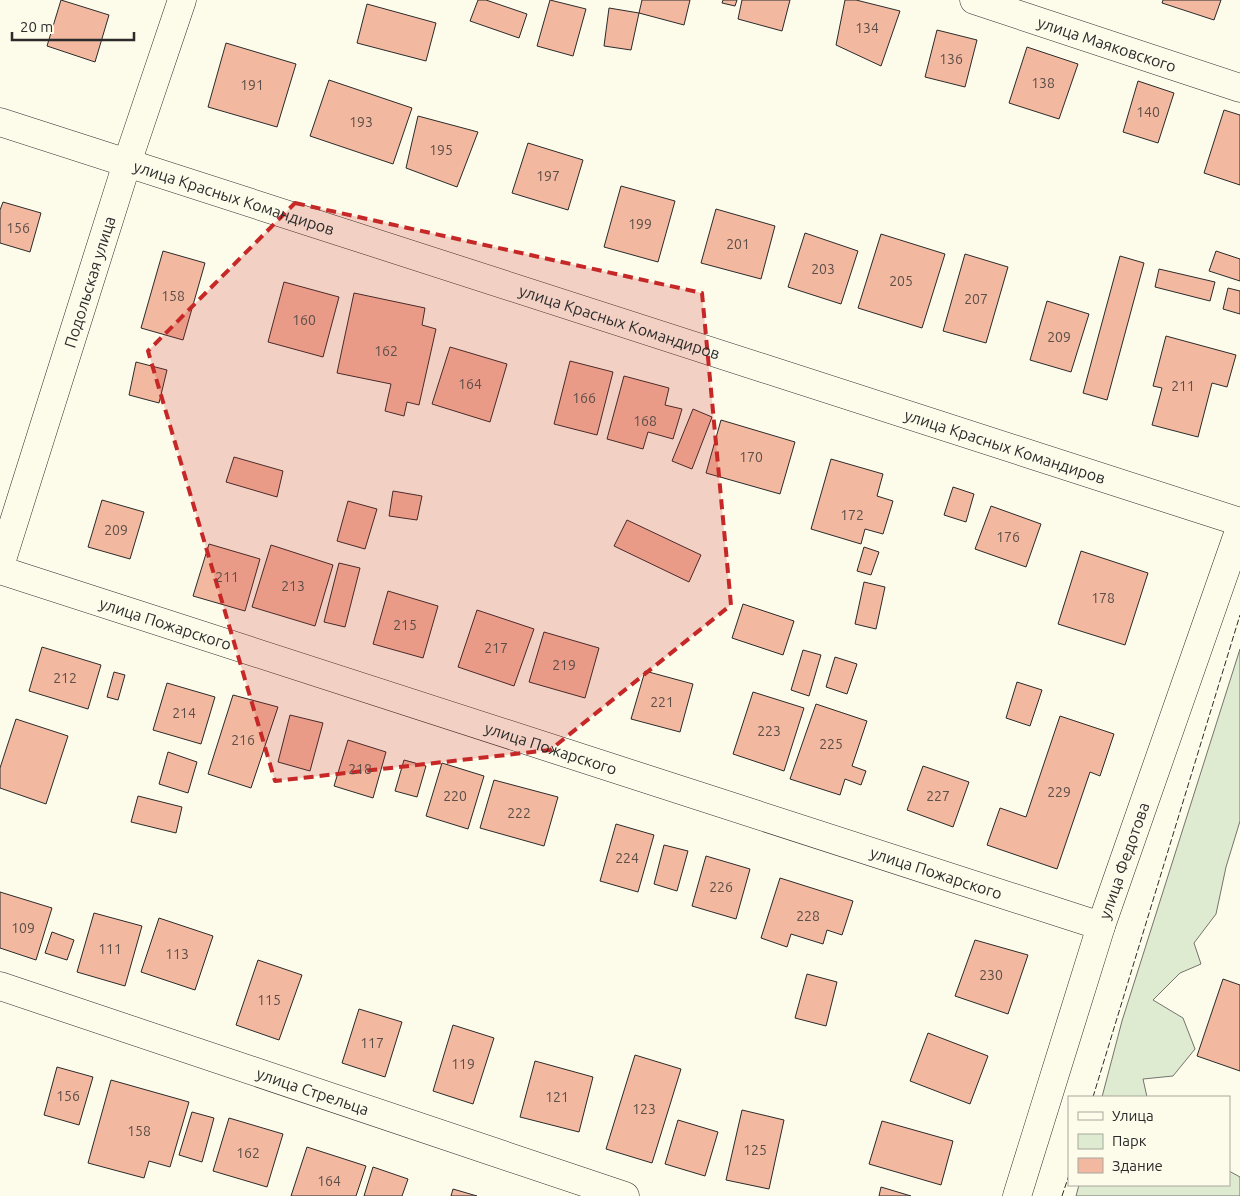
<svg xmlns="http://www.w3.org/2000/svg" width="1240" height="1196" viewBox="0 0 1240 1196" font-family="Ubuntu,sans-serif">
<rect width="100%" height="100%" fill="#fdfbea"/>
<g fill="#deebd1" stroke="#74746e">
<path d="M 1240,649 L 1240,821 L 1226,867 L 1216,914 L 1194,943 L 1201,964 L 1180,973 L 1153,1000 L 1183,1018 L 1195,1049 L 1173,1076 L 1143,1079 L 1147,1097 L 1102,1097 L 1122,1021 Z"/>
<path d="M 1229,1171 L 1240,1177 L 1240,1196 L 1076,1196 L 1079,1185 L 1229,1185 Z"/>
</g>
<g fill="#f2b8a0" stroke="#2b2b2b">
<path d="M 61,0 L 109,15 L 95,62 L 47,46 Z"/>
<path d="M 478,0 L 486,0 L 527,14 L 519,38 L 470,21 Z"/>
<path d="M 550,0 L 586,9 L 573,56 L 537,46 Z"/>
<path d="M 642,0 L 690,0 L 684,25 L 639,13 Z"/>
<path d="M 723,0 L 737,0 L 735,6 L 722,3 Z"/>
<path d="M 742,0 L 790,0 L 782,31 L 738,19 Z"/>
<path d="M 845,0 L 856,0 L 900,11 L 881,66 L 836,45 Z"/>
<path d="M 1163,0 L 1221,0 L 1214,20 L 1162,3 Z"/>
<path d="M 367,4 L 436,23 L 426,61 L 357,43 Z"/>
<path d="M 609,8 L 639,13 L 631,50 L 604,46 Z"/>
<path d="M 937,30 L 977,40 L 965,87 L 925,77 Z"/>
<path d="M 226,43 L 296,64 L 277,127 L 208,107 Z"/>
<path d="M 1027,47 L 1078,64 L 1059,119 L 1009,103 Z"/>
<path d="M 329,80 L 412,108 L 393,164 L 310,136 Z"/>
<path d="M 1138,81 L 1174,93 L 1158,143 L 1123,132 Z"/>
<path d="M 1224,110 L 1240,115 L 1240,185 L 1204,173 Z"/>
<path d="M 418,116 L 478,132 L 457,187 L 406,168 Z"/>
<path d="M 528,143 L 583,160 L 568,210 L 512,193 Z"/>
<path d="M 621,186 L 675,201 L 658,262 L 604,247 Z"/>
<path d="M 3,202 L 41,213 L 30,252 L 0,243 L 0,210 Z"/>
<path d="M 716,209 L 775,226 L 761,279 L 701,263 Z"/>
<path d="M 805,233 L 858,251 L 841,304 L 788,287 Z"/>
<path d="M 881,234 L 945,254 L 922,328 L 858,308 Z"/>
<path d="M 163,251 L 205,263 L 183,340 L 141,328 Z"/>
<path d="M 1216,251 L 1240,259 L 1240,281 L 1209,271 Z"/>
<path d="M 965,254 L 1008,267 L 986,343 L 943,331 Z"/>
<path d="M 1120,256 L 1144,263 L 1107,400 L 1083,393 Z"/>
<path d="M 1159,269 L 1215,282 L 1210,301 L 1155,287 Z"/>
<path d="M 284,282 L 339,297 L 323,357 L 268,342 Z"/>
<path d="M 1228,288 L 1240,291 L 1240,314 L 1223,309 Z"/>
<path d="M 354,293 L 425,308 L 422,325 L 436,329 L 419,405 L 407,402 L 404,416 L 385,411 L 391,384 L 337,373 Z"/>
<path d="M 1047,301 L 1089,314 L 1071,372 L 1030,360 Z"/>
<path d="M 1166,336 L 1236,355 L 1227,387 L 1212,383 L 1198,437 L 1152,425 L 1162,388 L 1153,386 Z"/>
<path d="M 450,347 L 507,364 L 490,422 L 432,404 Z"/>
<path d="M 570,361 L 613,372 L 597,435 L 554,424 Z"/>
<path d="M 136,362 L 167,370 L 159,403 L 129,395 Z"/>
<path d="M 624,376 L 669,388 L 665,405 L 682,409 L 673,439 L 648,432 L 643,449 L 607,439 Z"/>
<path d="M 693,409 L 712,417 L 692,469 L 672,461 Z"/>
<path d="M 721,420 L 795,442 L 780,494 L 706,473 Z"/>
<path d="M 234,457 L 283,471 L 277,497 L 226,482 Z"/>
<path d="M 831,459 L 883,474 L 877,496 L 893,501 L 883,534 L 865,529 L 861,544 L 811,529 Z"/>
<path d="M 953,487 L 974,494 L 966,522 L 944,515 Z"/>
<path d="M 393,491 L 422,496 L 417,520 L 389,516 Z"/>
<path d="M 102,500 L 144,512 L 130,559 L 88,547 Z"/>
<path d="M 348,501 L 377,509 L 365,549 L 337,541 Z"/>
<path d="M 991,506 L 1041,524 L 1026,567 L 975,549 Z"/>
<path d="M 627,520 L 701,555 L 689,582 L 614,546 Z"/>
<path d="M 209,544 L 260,559 L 245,611 L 193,596 Z"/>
<path d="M 271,545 L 333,565 L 315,626 L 252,607 Z"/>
<path d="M 864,547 L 879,552 L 871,575 L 857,571 Z"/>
<path d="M 1081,551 L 1148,573 L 1125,645 L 1058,624 Z"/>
<path d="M 339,563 L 360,568 L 345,627 L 324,622 Z"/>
<path d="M 864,582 L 885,587 L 876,629 L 855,624 Z"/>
<path d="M 388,591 L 438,606 L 423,658 L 373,644 Z"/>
<path d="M 743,604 L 794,621 L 783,655 L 732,638 Z"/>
<path d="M 477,610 L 534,629 L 514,686 L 458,667 Z"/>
<path d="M 544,632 L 599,648 L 585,698 L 529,682 Z"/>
<path d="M 42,647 L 101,665 L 88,709 L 29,691 Z"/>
<path d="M 803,650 L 821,655 L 809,696 L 791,690 Z"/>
<path d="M 835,657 L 857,664 L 847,694 L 826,687 Z"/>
<path d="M 645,671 L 693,684 L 680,732 L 631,719 Z"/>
<path d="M 114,672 L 125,675 L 118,700 L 107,697 Z"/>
<path d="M 1017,682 L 1042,690 L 1030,726 L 1006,718 Z"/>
<path d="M 167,683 L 215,697 L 201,744 L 153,730 Z"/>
<path d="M 753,692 L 804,708 L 784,771 L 733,754 Z"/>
<path d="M 233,695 L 278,707 L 251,788 L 208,774 Z"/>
<path d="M 816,704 L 867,721 L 852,766 L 866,771 L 861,785 L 845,779 L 840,795 L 790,779 Z"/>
<path d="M 290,715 L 323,723 L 310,771 L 278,762 Z"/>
<path d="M 1060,716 L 1114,734 L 1100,776 L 1090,772 L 1057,869 L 987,845 L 1000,808 L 1026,817 Z"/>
<path d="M 16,719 L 68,736 L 46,804 L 0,788 L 0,768 Z"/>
<path d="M 348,740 L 386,752 L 373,798 L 334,786 Z"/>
<path d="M 168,752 L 197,762 L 188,793 L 159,784 Z"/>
<path d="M 404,760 L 426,766 L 417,797 L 395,791 Z"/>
<path d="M 442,763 L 484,776 L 468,829 L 426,816 Z"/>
<path d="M 923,766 L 969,782 L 953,827 L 907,810 Z"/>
<path d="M 494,780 L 558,797 L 544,846 L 480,828 Z"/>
<path d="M 138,796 L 182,807 L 176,833 L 131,822 Z"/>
<path d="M 616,824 L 654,835 L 638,892 L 600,881 Z"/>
<path d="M 664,845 L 688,851 L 677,891 L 654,884 Z"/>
<path d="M 706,856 L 750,869 L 736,919 L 692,906 Z"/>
<path d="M 780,878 L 853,901 L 842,935 L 827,930 L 823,944 L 791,934 L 787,947 L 761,938 Z"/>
<path d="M 0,892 L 52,908 L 36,960 L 0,948 Z"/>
<path d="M 94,913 L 142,926 L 125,986 L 77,972 Z"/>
<path d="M 159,918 L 213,936 L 195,990 L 141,972 Z"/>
<path d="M 52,932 L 74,940 L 67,960 L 45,953 Z"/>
<path d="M 975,940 L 1028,955 L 1008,1014 L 955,996 Z"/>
<path d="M 258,960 L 302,975 L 279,1040 L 236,1025 Z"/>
<path d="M 807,974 L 837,982 L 826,1026 L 795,1018 Z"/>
<path d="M 1223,979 L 1240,985 L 1240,1071 L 1197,1056 Z"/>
<path d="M 359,1009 L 402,1022 L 385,1077 L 342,1063 Z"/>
<path d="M 453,1025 L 494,1038 L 473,1104 L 433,1091 Z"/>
<path d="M 928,1033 L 988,1056 L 970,1104 L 910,1081 Z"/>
<path d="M 635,1055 L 681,1069 L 652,1163 L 606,1149 Z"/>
<path d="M 535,1061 L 593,1077 L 579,1132 L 520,1117 Z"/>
<path d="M 57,1067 L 93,1077 L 79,1125 L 44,1115 Z"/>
<path d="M 111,1080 L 189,1102 L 170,1167 L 149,1161 L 144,1178 L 88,1163 Z"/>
<path d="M 742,1110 L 784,1120 L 769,1189 L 726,1180 Z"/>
<path d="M 192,1112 L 214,1118 L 202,1162 L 179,1155 Z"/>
<path d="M 229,1118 L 283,1134 L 267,1187 L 213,1171 Z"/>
<path d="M 678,1120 L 718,1132 L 705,1176 L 665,1164 Z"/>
<path d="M 882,1121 L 953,1141 L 941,1185 L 869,1164 Z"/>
<path d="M 307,1147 L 366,1166 L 356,1196 L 291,1196 Z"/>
<path d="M 373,1167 L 408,1179 L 402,1196 L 364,1196 Z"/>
<path d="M 881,1187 L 911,1196 L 879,1196 Z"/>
<path d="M 453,1189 L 477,1196 L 451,1196 Z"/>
</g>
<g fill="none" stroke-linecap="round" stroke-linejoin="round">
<g stroke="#2b2b2b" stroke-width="29">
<g id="street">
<path id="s1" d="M 974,0 L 1240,88"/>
<path id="s2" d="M 0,566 L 127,163 L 182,0"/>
<path id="s3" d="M 0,570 L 1101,926"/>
<path id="s4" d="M 0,986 L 625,1196"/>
<path id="s5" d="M 1017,1196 L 1101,926 L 1240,528"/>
</g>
</g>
<g stroke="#2b2b2b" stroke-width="29">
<g id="secondary">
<path id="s6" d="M 0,122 L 1240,522"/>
</g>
</g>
<use href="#street" stroke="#fdfbea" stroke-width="28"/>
<use href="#secondary" stroke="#fdfbea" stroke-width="28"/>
<g stroke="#2b2b2b" stroke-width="1" stroke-dasharray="6 2.5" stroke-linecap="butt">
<path d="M 1093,1097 L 1240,615"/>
<path d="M 1062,1196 L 1069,1175"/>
</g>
</g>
<path fill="#c62828" fill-opacity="0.2" stroke="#c62828" stroke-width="4" stroke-dasharray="10 6" stroke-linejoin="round" d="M 295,203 L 702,293 L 731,605 L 550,750 L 275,781 L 148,351 Z"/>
<g text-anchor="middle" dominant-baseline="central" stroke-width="4" stroke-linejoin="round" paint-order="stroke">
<g font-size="14" fill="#5d4e48">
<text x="867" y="28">134</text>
<text x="951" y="59">136</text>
<text x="1043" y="83">138</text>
<text x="252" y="85">191</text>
<text x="1148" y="112">140</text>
<text x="361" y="122">193</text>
<text x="441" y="150">195</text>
<text x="548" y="176">197</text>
<text x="640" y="224">199</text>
<text x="18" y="228">156</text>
<text x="738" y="244">201</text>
<text x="823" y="269">203</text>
<text x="901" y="281">205</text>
<text x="173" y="296">158</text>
<text x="976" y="299">207</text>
<text x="304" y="320">160</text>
<text x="1059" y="337">209</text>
<text x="386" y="351">162</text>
<text x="470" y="384">164</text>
<text x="1183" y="386">211</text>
<text x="584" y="398">166</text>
<text x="645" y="421">168</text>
<text x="751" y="457">170</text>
<text x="852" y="515">172</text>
<text x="116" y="530">209</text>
<text x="1008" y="537">176</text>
<text x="227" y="577">211</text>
<text x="293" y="586">213</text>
<text x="1103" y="598">178</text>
<text x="405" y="625">215</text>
<text x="496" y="648">217</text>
<text x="564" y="665">219</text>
<text x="65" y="678">212</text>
<text x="662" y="702">221</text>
<text x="184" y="713">214</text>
<text x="769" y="731">223</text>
<text x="243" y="740">216</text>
<text x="831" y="744">225</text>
<text x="360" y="769">218</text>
<text x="1059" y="792">229</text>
<text x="455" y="796">220</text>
<text x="938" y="796">227</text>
<text x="519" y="813">222</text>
<text x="627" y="858">224</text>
<text x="721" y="887">226</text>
<text x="808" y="916">228</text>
<text x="23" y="928">109</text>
<text x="110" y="949">111</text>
<text x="177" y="954">113</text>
<text x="991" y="975">230</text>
<text x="269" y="1000">115</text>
<text x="372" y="1043">117</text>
<text x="463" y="1064">119</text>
<text x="68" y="1096">156</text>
<text x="557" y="1097">121</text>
<text x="644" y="1109">123</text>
<text x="139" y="1131">158</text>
<text x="755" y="1150">125</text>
<text x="248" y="1153">162</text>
<text x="329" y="1181">164</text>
</g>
<g font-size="16" fill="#2b2b2b" stroke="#fdfbea">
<text stroke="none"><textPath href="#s1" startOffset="140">улица Маяковского</textPath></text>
<text stroke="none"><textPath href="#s6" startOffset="246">улица Красных Командиров</textPath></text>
<text stroke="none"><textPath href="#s2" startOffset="298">Подольская улица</textPath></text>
<text stroke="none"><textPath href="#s6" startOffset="651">улица Красных Командиров</textPath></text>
<text stroke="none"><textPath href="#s6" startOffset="1056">улица Красных Командиров</textPath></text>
<text stroke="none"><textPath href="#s3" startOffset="174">улица Пожарского</textPath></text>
<text stroke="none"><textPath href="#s3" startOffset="579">улица Пожарского</textPath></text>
<text stroke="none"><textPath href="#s5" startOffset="352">улица Федотова</textPath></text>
<text stroke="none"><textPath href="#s3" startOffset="984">улица Пожарского</textPath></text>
<text stroke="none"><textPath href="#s4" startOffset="330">улица Стрельца</textPath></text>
</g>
</g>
<rect x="1068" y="1096" width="162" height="90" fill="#fdfbea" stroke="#a9a89e"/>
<rect x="1078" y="1112" width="25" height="8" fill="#fdfbea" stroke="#a9a89e"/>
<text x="1112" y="1121" font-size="15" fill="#2b2b2b">Улица</text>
<rect x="1078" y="1134" width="25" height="15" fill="#deebd1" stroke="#a9a89e"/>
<text x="1112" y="1146" font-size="15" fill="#2b2b2b">Парк</text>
<rect x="1078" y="1158" width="25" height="15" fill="#f2b8a0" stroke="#a9a89e"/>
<text x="1112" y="1171" font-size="15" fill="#2b2b2b">Здание</text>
<path d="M12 32v8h122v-8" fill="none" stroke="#2b2b2b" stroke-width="2.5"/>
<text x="20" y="32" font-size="15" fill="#2b2b2b" stroke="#fdfbea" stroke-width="4" paint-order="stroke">20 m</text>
</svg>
